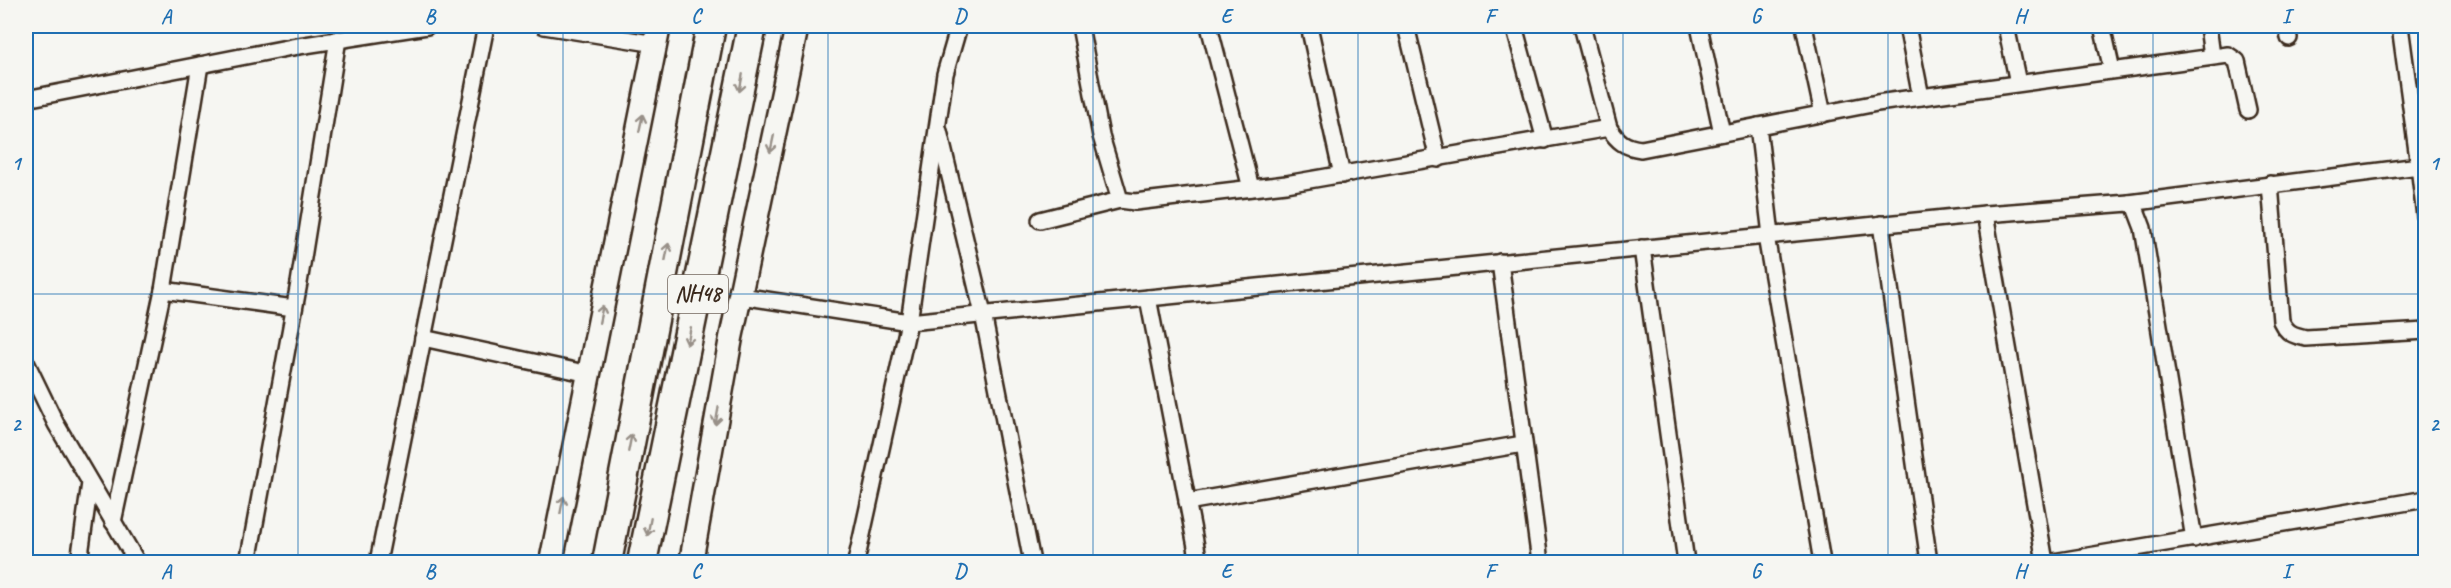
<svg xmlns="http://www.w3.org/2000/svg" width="2451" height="588" viewBox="0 0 2451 588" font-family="Caveat,sans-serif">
<rect width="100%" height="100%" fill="#f6f6f2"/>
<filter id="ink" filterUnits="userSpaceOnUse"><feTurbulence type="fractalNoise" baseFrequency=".0167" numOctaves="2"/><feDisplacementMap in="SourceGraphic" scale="12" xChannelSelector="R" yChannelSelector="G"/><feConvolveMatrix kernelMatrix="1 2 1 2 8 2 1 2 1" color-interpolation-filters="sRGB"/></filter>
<g filter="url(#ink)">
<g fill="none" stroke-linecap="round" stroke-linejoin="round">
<g stroke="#3b2a1e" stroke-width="20">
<g id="street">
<path d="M 544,26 L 656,44"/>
<path d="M 1080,26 L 1101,136 L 1120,200 L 1135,202 L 1286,184 L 1609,128"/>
<path d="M 1209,26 L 1251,188"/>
<path d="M 1309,26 L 1342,175"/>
<path d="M 1406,26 L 1438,159"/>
<path d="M 1514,26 L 1545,140"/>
<path d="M 1582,26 L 1609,128 C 1618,142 1625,147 1641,149 L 1877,103 L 2228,55 L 2237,61 L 2248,110"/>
<path d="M 1699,26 L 1722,133"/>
<path d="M 1804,26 L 1823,114"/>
<path d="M 1907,26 L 1921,97"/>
<path d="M 2006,26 L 2018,83"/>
<path d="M 2102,26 L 2112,70"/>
<path d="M 2208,26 L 2212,56"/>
<path d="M 2287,26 L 2289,38"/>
<path d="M 26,99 L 292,47 L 427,26"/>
<path d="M 1758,126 L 1771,235"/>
<path d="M 939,131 L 983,314 L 1032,562"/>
<path d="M 2419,166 L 2426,225"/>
<path d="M 2270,184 L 2281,321 C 2287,333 2292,335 2306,338 L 2426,331"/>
<path d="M 2129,203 L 2419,166 L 2400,26"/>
<path d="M 1985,214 L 2045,562"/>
<path d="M 1040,220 L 1120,200"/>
<path d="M 1881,224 L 1929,562"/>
<path d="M 1766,236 L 1822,562"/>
<path d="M 1642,248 L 1686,562"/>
<path d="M 1500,262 L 1540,562"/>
<path d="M 163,290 L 294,308"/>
<path d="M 741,296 L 909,322 L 1985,214 L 2129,203 L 2135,207 L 2143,228 L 2194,539"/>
<path d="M 1148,298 L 1199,562"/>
<path d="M 423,338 L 589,374"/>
<path d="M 26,362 L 56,424 L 137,562"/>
<path d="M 1187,502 L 1523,444"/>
<path d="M 113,522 L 163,290 L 200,65"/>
<path d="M 79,562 L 90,483"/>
<path d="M 248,562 L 299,283 L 338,39"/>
<path d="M 378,562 L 486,26"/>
<path d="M 856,562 L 909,322 L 945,74 L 959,26"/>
<path d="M 2053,562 L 2426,499"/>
</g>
</g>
<g stroke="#3b2a1e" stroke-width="27">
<g id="secondary">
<path d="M 551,562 L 659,26"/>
<path d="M 691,562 L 731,338 L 797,26"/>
</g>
</g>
<g stroke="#3b2a1e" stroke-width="33">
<g id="highway">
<path d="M 607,562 L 711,26"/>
<path d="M 642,562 L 752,26"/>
</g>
</g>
<use href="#street" stroke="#f6f6f2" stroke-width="15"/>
<use href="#secondary" stroke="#f6f6f2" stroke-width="22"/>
<use href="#highway" stroke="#f6f6f2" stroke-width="28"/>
</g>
<defs><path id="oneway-shaft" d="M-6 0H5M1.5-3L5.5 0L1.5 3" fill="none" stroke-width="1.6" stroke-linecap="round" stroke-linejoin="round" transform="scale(1.5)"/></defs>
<g stroke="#989088">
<use href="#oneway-shaft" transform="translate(741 83) rotate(101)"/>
<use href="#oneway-shaft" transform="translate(641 123) rotate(-78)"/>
<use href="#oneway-shaft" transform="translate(772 144) rotate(102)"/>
<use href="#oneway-shaft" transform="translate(667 252) rotate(-79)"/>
<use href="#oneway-shaft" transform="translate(601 314) rotate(-78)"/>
<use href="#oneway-shaft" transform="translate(689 336) rotate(102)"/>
<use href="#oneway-shaft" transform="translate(717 416) rotate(100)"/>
<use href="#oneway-shaft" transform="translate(630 443) rotate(-79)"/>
<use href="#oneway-shaft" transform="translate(562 505) rotate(-79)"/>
<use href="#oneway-shaft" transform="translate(649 527) rotate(101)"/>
</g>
</g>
<path fill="none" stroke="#1f6fb2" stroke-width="1.5" stroke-opacity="0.55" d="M 298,26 L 298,562M 563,26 L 563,562M 828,26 L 828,562M 1093,26 L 1093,562M 1358,26 L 1358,562M 1623,26 L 1623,562M 1888,26 L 1888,562M 2153,26 L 2153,562M 26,294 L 2426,294"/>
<g text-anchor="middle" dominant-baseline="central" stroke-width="6" stroke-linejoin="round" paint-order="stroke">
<rect fill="#f6f6f2" stroke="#73675e" stroke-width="1.5" x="668" y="275" width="60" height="38" rx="4.5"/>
<g font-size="22" font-weight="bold" fill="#3b2a1e">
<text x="698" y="294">NH48</text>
</g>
</g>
<rect width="2451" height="588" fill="none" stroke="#f6f6f2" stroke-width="66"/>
<rect x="33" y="33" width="2385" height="522" fill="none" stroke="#1f6fb2" stroke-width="2"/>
<g font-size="20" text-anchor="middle" font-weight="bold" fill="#1f6fb2">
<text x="166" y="23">A</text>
<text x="430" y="23">B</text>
<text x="696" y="23">C</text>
<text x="960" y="23">D</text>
<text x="1226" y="23">E</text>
<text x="1490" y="23">F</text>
<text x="1756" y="23">G</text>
<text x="2020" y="23">H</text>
<text x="2286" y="23">I</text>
<text x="16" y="170">1</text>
<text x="2434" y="170">1</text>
<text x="16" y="431">2</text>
<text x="2434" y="431">2</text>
<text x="166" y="578">A</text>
<text x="430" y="578">B</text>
<text x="696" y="578">C</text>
<text x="960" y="578">D</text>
<text x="1226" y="578">E</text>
<text x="1490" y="578">F</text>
<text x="1756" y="578">G</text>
<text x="2020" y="578">H</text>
<text x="2286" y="578">I</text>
</g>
</svg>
